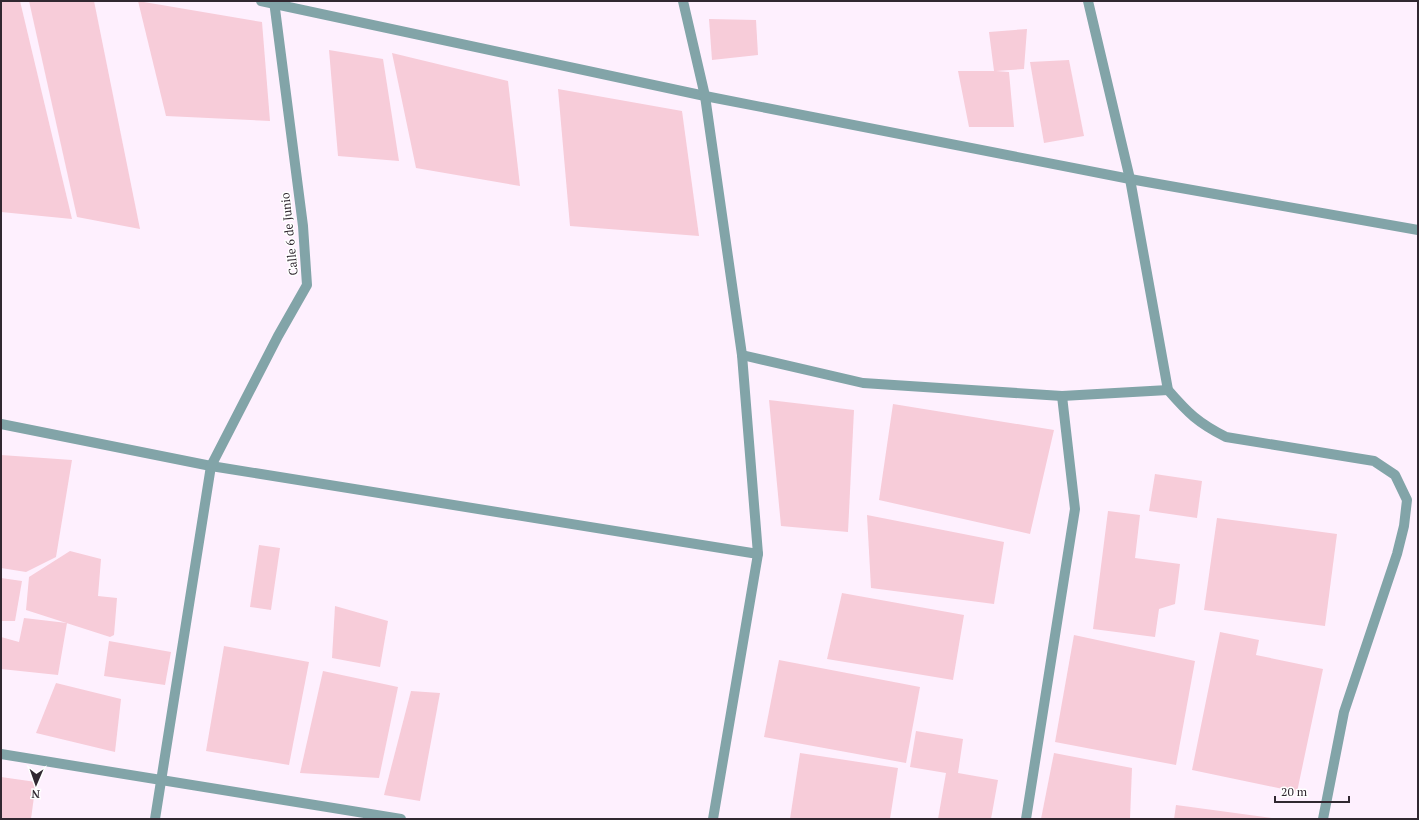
<svg xmlns="http://www.w3.org/2000/svg" width="1419" height="820" viewBox="0 0 1419 820" font-family="'PT Serif',serif">
<rect width="100%" height="100%" fill="#fef0fe"/>
<g fill="#f7ccd9">
<path d="M 1,1 L 20,1 L 72,219 L 1,212 Z"/>
<path d="M 29,1 L 94,1 L 140,229 L 77,217 Z"/>
<path d="M 138,1 L 262,22 L 270,121 L 166,116 Z"/>
<path d="M 709,19 L 756,20 L 758,55 L 712,60 Z"/>
<path d="M 1027,29 L 1024,69 L 996,71 L 1009,72 L 1014,127 L 969,127 L 958,71 L 994,71 L 989,32 Z"/>
<path d="M 329,50 L 383,59 L 399,161 L 338,156 Z"/>
<path d="M 392,53 L 508,81 L 520,186 L 416,168 Z"/>
<path d="M 1069,60 L 1084,136 L 1044,143 L 1030,62 Z"/>
<path d="M 558,89 L 682,111 L 699,236 L 570,226 Z"/>
<path d="M 769,400 L 854,410 L 848,532 L 781,526 Z"/>
<path d="M 893,404 L 1054,430 L 1030,534 L 879,500 Z"/>
<path d="M 1,455 L 72,460 L 56,557 L 26,572 L 1,568 Z"/>
<path d="M 1155,474 L 1202,481 L 1197,518 L 1149,511 Z"/>
<path d="M 1108,511 L 1140,515 L 1135,558 L 1180,564 L 1175,604 L 1159,609 L 1155,637 L 1093,629 Z"/>
<path d="M 867,515 L 1004,542 L 994,604 L 871,588 Z"/>
<path d="M 1217,518 L 1337,534 L 1325,626 L 1204,610 Z"/>
<path d="M 259,545 L 280,548 L 271,610 L 250,607 Z"/>
<path d="M 70,551 L 101,559 L 98,596 L 117,598 L 114,635 L 110,637 L 26,610 L 29,577 Z"/>
<path d="M 1,578 L 22,581 L 15,621 L 1,621 Z"/>
<path d="M 842,593 L 964,615 L 953,680 L 827,659 Z"/>
<path d="M 335,606 L 388,621 L 380,667 L 332,658 Z"/>
<path d="M 24,618 L 67,623 L 58,675 L 1,669 L 1,637 L 19,642 Z"/>
<path d="M 1220,632 L 1259,640 L 1256,655 L 1323,669 L 1297,792 L 1192,770 Z"/>
<path d="M 1074,635 L 1195,661 L 1176,765 L 1055,742 Z"/>
<path d="M 109,641 L 171,652 L 165,685 L 104,676 Z"/>
<path d="M 224,646 L 309,662 L 289,765 L 206,751 Z"/>
<path d="M 779,660 L 920,687 L 906,763 L 764,737 Z"/>
<path d="M 323,671 L 398,687 L 379,778 L 300,773 Z"/>
<path d="M 56,683 L 121,699 L 115,752 L 36,733 Z"/>
<path d="M 411,691 L 440,693 L 420,801 L 384,795 Z"/>
<path d="M 916,731 L 963,739 L 958,773 L 998,780 L 991,819 L 938,819 L 946,773 L 910,767 Z"/>
<path d="M 800,753 L 898,768 L 890,819 L 790,819 Z"/>
<path d="M 1054,753 L 1132,768 L 1130,819 L 1041,819 Z"/>
<path d="M 1,777 L 36,782 L 31,819 L 1,819 Z"/>
<path d="M 1176,805 L 1272,818 L 1271,819 L 1174,819 Z"/>
</g>
<g fill="none" stroke-linecap="round" stroke-linejoin="round">
<g stroke="#82a4a8" stroke-width="10">
<path d="M 261,1 L 705,96 L 1130,179 L 1418,230"/>
<path d="M 683,1 L 705,96 L 742,355 L 758,554 L 713,819"/>
<path d="M 1088,1 L 1130,179 L 1168,390 C 1188,413 1198,423 1226,437 L 1374,461 L 1395,475 L 1407,500 L 1404,526 L 1397,554 L 1344,712 L 1323,819"/>
<path d="M 742,355 L 863,383 L 1062,396 L 1168,390"/>
<path d="M 1,424 L 211,466 L 758,554"/>
<path d="M 1,754 L 401,819"/>
<path d="M 155,819 L 211,466 L 278,336 L 307,285 L 303,226 L 274,1"/>
<path d="M 1026,819 L 1075,509 L 1062,396"/>
</g>
</g>
<g text-anchor="middle" dominant-baseline="central" stroke-width="3" stroke-linejoin="round" paint-order="stroke">
<g font-size="12" fill="#312831" stroke="#fff">
<text transform="translate(289 234) rotate(-96)">Calle 6 de Junio</text>
</g>
</g>
<rect width="1419" height="820" fill="none" stroke="#312831" stroke-width="4"/>
<g transform="translate(36 784) rotate(182)" stroke="#ffffff" stroke-width="3" paint-order="stroke">
<path d="M0-3L7 15L0 10L-7 15Z" fill="#312831"/>
<text y="-6" font-size="11" font-weight="bold" text-anchor="middle" fill="#312831">N</text>
</g>
<path d="M1275 796v6h74v-6" fill="none" stroke="#312831" stroke-width="2"/>
<text x="1281" y="796" font-size="12" fill="#312831" stroke="#ffffff" stroke-width="3" paint-order="stroke">20 m</text>
</svg>
